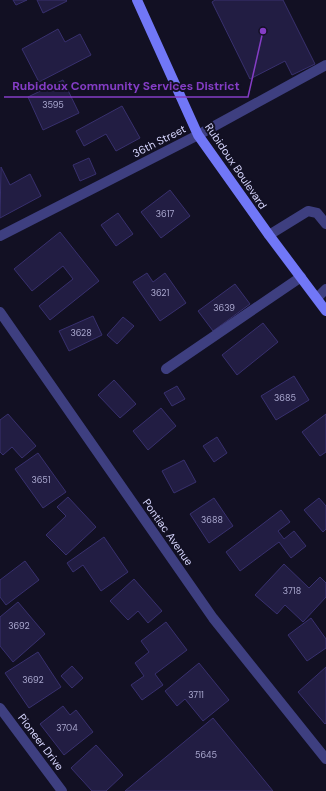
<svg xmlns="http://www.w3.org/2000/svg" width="326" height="791" viewBox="0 0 326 791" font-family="'DM Sans',sans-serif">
<rect width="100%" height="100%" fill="#121023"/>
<g fill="#221d43" stroke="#38306e">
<path d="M 13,0 L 27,0 L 16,5 Z"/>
<path d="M 37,0 L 66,0 L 67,1 L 43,13 Z"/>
<path d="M 215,0 L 283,0 L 315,64 L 292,75 L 285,61 L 250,79 L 212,2 Z"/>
<path d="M 58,29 L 65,42 L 80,34 L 91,55 L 39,82 L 22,49 Z"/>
<path d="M 63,80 L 79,113 L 43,130 L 28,97 Z"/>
<path d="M 122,106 L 140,138 L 116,151 L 106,134 L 84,146 L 76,131 Z"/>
<path d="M 89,158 L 96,174 L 80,181 L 73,165 Z"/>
<path d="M 1,167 L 10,185 L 30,174 L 41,196 L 0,218 Z"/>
<path d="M 170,190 L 190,216 L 161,238 L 141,212 Z"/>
<path d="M 118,213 L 133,234 L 116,246 L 101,225 Z"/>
<path d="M 60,232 L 99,281 L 50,320 L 39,306 L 73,279 L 63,266 L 32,291 L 14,269 Z"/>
<path d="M 147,273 L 153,282 L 165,273 L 186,303 L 160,321 L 133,282 Z"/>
<path d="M 235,284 L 250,304 L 213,331 L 198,311 Z"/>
<path d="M 93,316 L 102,335 L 69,351 L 59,331 Z"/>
<path d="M 123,317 L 134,326 L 117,344 L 107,335 Z"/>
<path d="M 263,323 L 278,342 L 237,375 L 222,355 Z"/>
<path d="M 294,376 L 309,400 L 276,420 L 261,396 Z"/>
<path d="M 114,380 L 136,404 L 120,418 L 98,395 Z"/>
<path d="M 177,386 L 185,399 L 172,406 L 164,393 Z"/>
<path d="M 161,408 L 176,426 L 148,450 L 133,431 Z"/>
<path d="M 8,414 L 36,446 L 22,458 L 12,447 L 3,455 L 0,452 L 0,420 Z"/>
<path d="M 326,414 L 326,452 L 320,456 L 302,432 Z"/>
<path d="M 217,437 L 227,453 L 214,462 L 203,446 Z"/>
<path d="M 38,453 L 66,492 L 43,508 L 15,469 Z"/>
<path d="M 184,460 L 196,482 L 174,493 L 162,471 Z"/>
<path d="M 68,497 L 96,527 L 66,555 L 46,535 L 66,516 L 57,507 Z"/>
<path d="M 214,498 L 233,526 L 209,543 L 190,514 Z"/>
<path d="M 319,498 L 326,506 L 326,529 L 323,532 L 304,510 Z"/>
<path d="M 281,510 L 290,522 L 278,531 L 284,539 L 294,531 L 306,546 L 291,558 L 279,542 L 240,571 L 226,552 Z"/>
<path d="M 104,537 L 128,572 L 101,591 L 83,565 L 73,572 L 67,563 Z"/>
<path d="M 25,561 L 39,580 L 6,605 L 0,597 L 0,580 Z"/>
<path d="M 284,564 L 309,588 L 320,577 L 326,583 L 326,597 L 303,622 L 285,605 L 277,614 L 255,595 Z"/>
<path d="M 134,579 L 162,611 L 148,623 L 138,611 L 128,620 L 110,601 Z"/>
<path d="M 18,602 L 45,634 L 13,662 L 0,646 L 0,617 Z"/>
<path d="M 311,618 L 326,639 L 326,648 L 307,661 L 288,635 Z"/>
<path d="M 166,622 L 187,650 L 155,674 L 163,685 L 142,700 L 131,685 L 144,676 L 135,663 L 149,652 L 141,641 Z"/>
<path d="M 38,652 L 61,687 L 29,708 L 5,673 Z"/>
<path d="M 199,663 L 229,700 L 203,721 L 185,699 L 177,706 L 165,691 Z"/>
<path d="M 72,666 L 83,678 L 72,688 L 61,676 Z"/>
<path d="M 326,667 L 326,723 L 325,724 L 298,692 Z"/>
<path d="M 63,706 L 70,715 L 76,710 L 93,732 L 64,755 L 40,724 Z"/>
<path d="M 213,718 L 273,791 L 125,791 Z"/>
<path d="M 96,745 L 123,775 L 106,791 L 92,791 L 71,768 Z"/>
</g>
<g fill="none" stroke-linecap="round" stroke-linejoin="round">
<g stroke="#3e3f80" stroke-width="10">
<path d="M 269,235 L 308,211 L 317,213 L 326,224"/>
<path d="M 317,298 L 326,289"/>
<path d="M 166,369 L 301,277"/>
</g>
<g stroke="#3e3f80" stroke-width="10">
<path d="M 0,236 L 198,135 L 326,65"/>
<path d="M 0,312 L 213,618 L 326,759"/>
<path d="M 0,708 L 62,791"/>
</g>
<path stroke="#7177f7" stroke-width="10" d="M 137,0 L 198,135 L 269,235 L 326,311"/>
</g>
<g text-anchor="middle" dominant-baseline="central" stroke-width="4" stroke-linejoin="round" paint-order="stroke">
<g font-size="9" fill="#a9a7ce">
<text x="53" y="105">3595</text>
<text x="165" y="214">3617</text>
<text x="160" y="293">3621</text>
<text x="224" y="308">3639</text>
<text x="81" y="333">3628</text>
<text x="285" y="398">3685</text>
<text x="41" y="480">3651</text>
<text x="212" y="520">3688</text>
<text x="292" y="591">3718</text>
<text x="19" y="626">3692</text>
<text x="33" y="680">3692</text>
<text x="196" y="695">3711</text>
<text x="67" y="728">3704</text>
<text x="206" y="755">5645</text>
</g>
<g font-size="11" fill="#d6d5fd" stroke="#121023">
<text transform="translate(159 141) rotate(-27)">36th Street</text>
<text transform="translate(236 166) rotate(56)">Rubidoux Boulevard</text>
<text transform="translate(168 532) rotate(55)">Pontiac Avenue</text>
<text transform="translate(41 742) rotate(53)">Pioneer Drive</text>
</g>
</g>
<path fill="none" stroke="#843dc5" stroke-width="1.5" d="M263 31L248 97H4"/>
<circle fill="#843dc5" stroke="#121023" stroke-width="1.5" cx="263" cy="31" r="4"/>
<g font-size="12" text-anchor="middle" font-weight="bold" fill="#843dc5" stroke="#121023" stroke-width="4" stroke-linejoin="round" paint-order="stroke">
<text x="126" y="90">Rubidoux Community Services District</text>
</g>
</svg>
